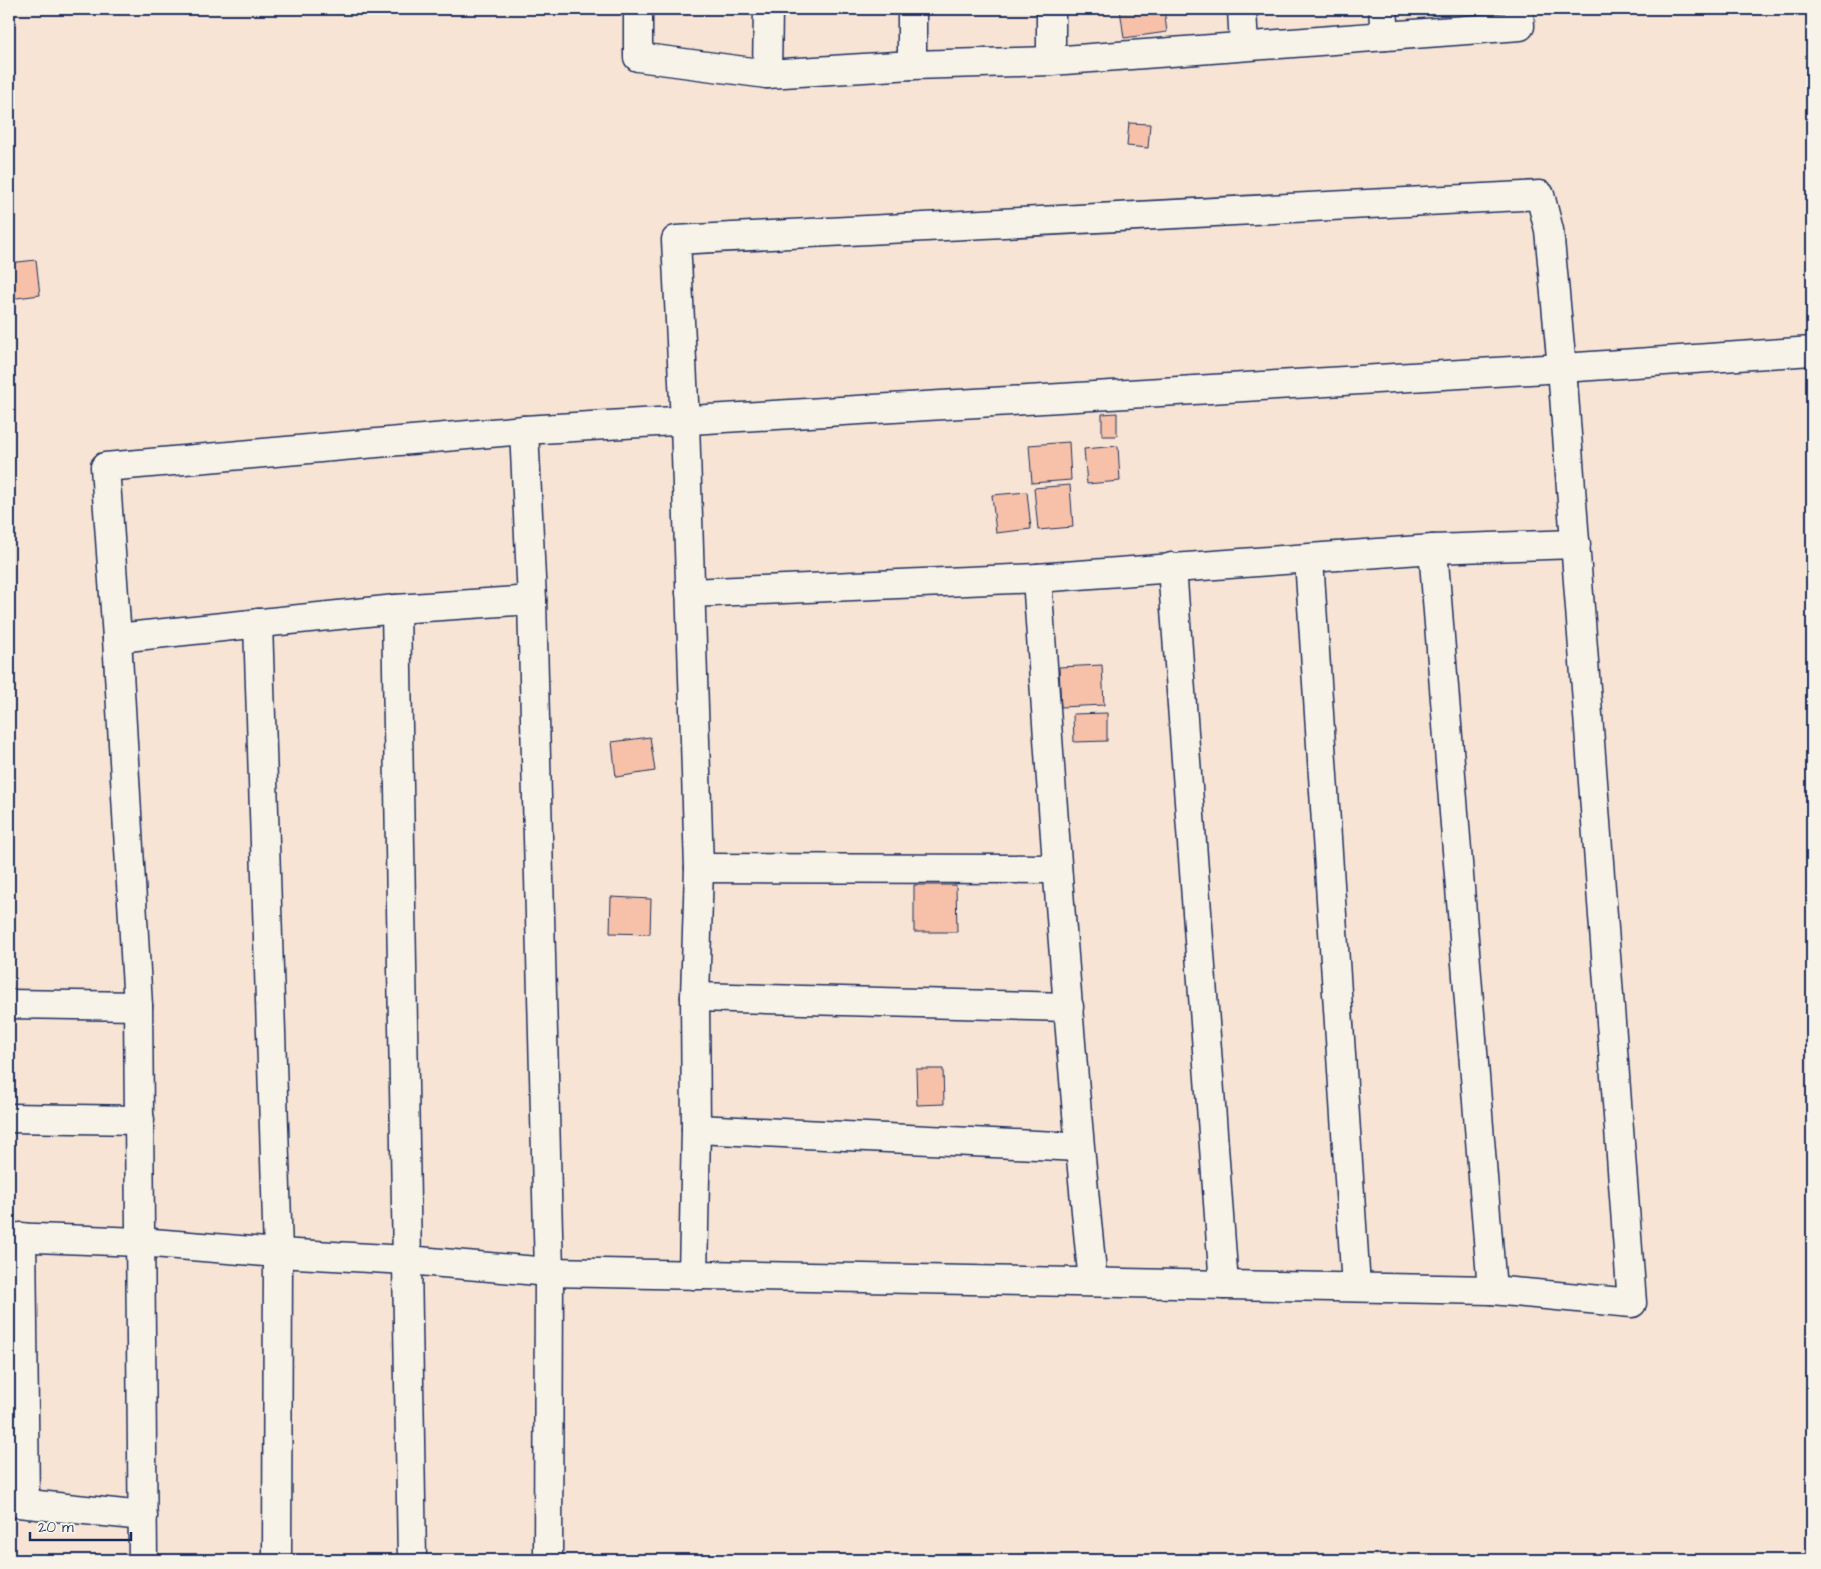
<svg xmlns="http://www.w3.org/2000/svg" width="1821" height="1569" viewBox="0 0 1821 1569" font-family="'Architects Daughter',sans-serif">
<rect width="100%" height="100%" fill="#f7e4d5"/>
<filter id="ink" filterUnits="userSpaceOnUse"><feTurbulence type="fractalNoise" baseFrequency=".02" numOctaves="2"/><feDisplacementMap in="SourceGraphic" scale="10" xChannelSelector="R" yChannelSelector="G"/><feConvolveMatrix kernelMatrix="1 2 1 2 8 2 1 2 1" color-interpolation-filters="sRGB"/></filter>
<g filter="url(#ink)">
<g fill="#f6c1a8" stroke="#1b2f5e">
<path d="M 1120,9 L 1164,9 L 1167,32 L 1124,38 Z"/>
<path d="M 1129,123 L 1150,124 L 1148,148 L 1127,146 Z"/>
<path d="M 36,260 L 40,295 L 9,299 L 9,263 Z"/>
<path d="M 1117,413 L 1117,436 L 1102,436 L 1102,414 Z"/>
<path d="M 1069,442 L 1071,480 L 1032,483 L 1029,445 Z"/>
<path d="M 1118,446 L 1120,481 L 1087,484 L 1084,449 Z"/>
<path d="M 1070,485 L 1073,527 L 1038,530 L 1034,488 Z"/>
<path d="M 1027,492 L 1031,529 L 996,533 L 992,495 Z"/>
<path d="M 1102,665 L 1104,705 L 1061,707 L 1059,667 Z"/>
<path d="M 1107,713 L 1107,741 L 1074,742 L 1073,714 Z"/>
<path d="M 650,737 L 655,771 L 616,777 L 612,742 Z"/>
<path d="M 914,885 L 956,885 L 957,932 L 914,932 Z"/>
<path d="M 611,897 L 651,899 L 650,934 L 610,933 Z"/>
<path d="M 916,1069 L 943,1069 L 944,1104 L 917,1105 Z"/>
</g>
<g fill="none" stroke-linecap="round" stroke-linejoin="round">
<g stroke="#1b2f5e" stroke-width="31">
<g id="minor">
<path d="M 638,9 L 638,57 L 767,74 L 912,65 L 1051,61 L 1520,26 L 1519,9"/>
<path d="M 912,9 L 912,65"/>
<path d="M 1051,9 L 1051,61"/>
<path d="M 1242,9 L 1244,46"/>
<path d="M 1383,9 L 1385,36"/>
<path d="M 767,74 L 768,9"/>
<path d="M 524,430 L 532,600 L 549,1272 L 548,1560"/>
<path d="M 1433,549 L 1492,1290"/>
<path d="M 1309,559 L 1356,1287"/>
<path d="M 1172,567 L 1224,1285"/>
<path d="M 1037,578 C 1053,813 1069,1048 1093,1282"/>
<path d="M 690,593 L 1037,578 L 1433,549 L 1576,544"/>
<path d="M 396,609 L 412,1560"/>
<path d="M 258,623 L 278,1253 L 277,1560"/>
<path d="M 117,638 L 396,609 L 532,600"/>
<path d="M 699,868 L 1057,869"/>
<path d="M 695,997 L 1069,1007"/>
<path d="M 9,1004 L 138,1006"/>
<path d="M 9,1118 L 140,1120"/>
<path d="M 696,1129 L 1079,1147"/>
<path d="M 9,1237 L 140,1242 L 278,1253 L 407,1260 L 549,1272 L 1492,1290 L 1632,1303 L 1562,368 L 1549,230 L 1540,195 L 676,240 L 685,422 L 699,868 L 695,997 L 696,1129 L 693,1275"/>
<path d="M 22,1237 L 25,1503"/>
<path d="M 9,1502 L 143,1516"/>
<path d="M 143,1560 L 138,1006 L 117,638 L 105,467 L 524,430 L 1562,368 L 1812,351"/>
</g>
</g>
<use href="#minor" stroke="#f7f3e8" stroke-width="28"/>
</g>
</g>
<rect width="1821" height="1569" fill="none" stroke="#f7f3e8" stroke-width="30"/>
<rect x="15" y="15" width="1791" height="1539" fill="none" stroke="#1b2f5e" stroke-width="2" filter="url(#ink)"/>
<path d="M30 1532v8h101v-8" fill="none" stroke="#1b2f5e" stroke-width="2.5"/>
<text x="38" y="1532" font-size="15" fill="#1b2f5e" stroke="#f7f3e8" stroke-width="4" paint-order="stroke">20 m</text>
</svg>
